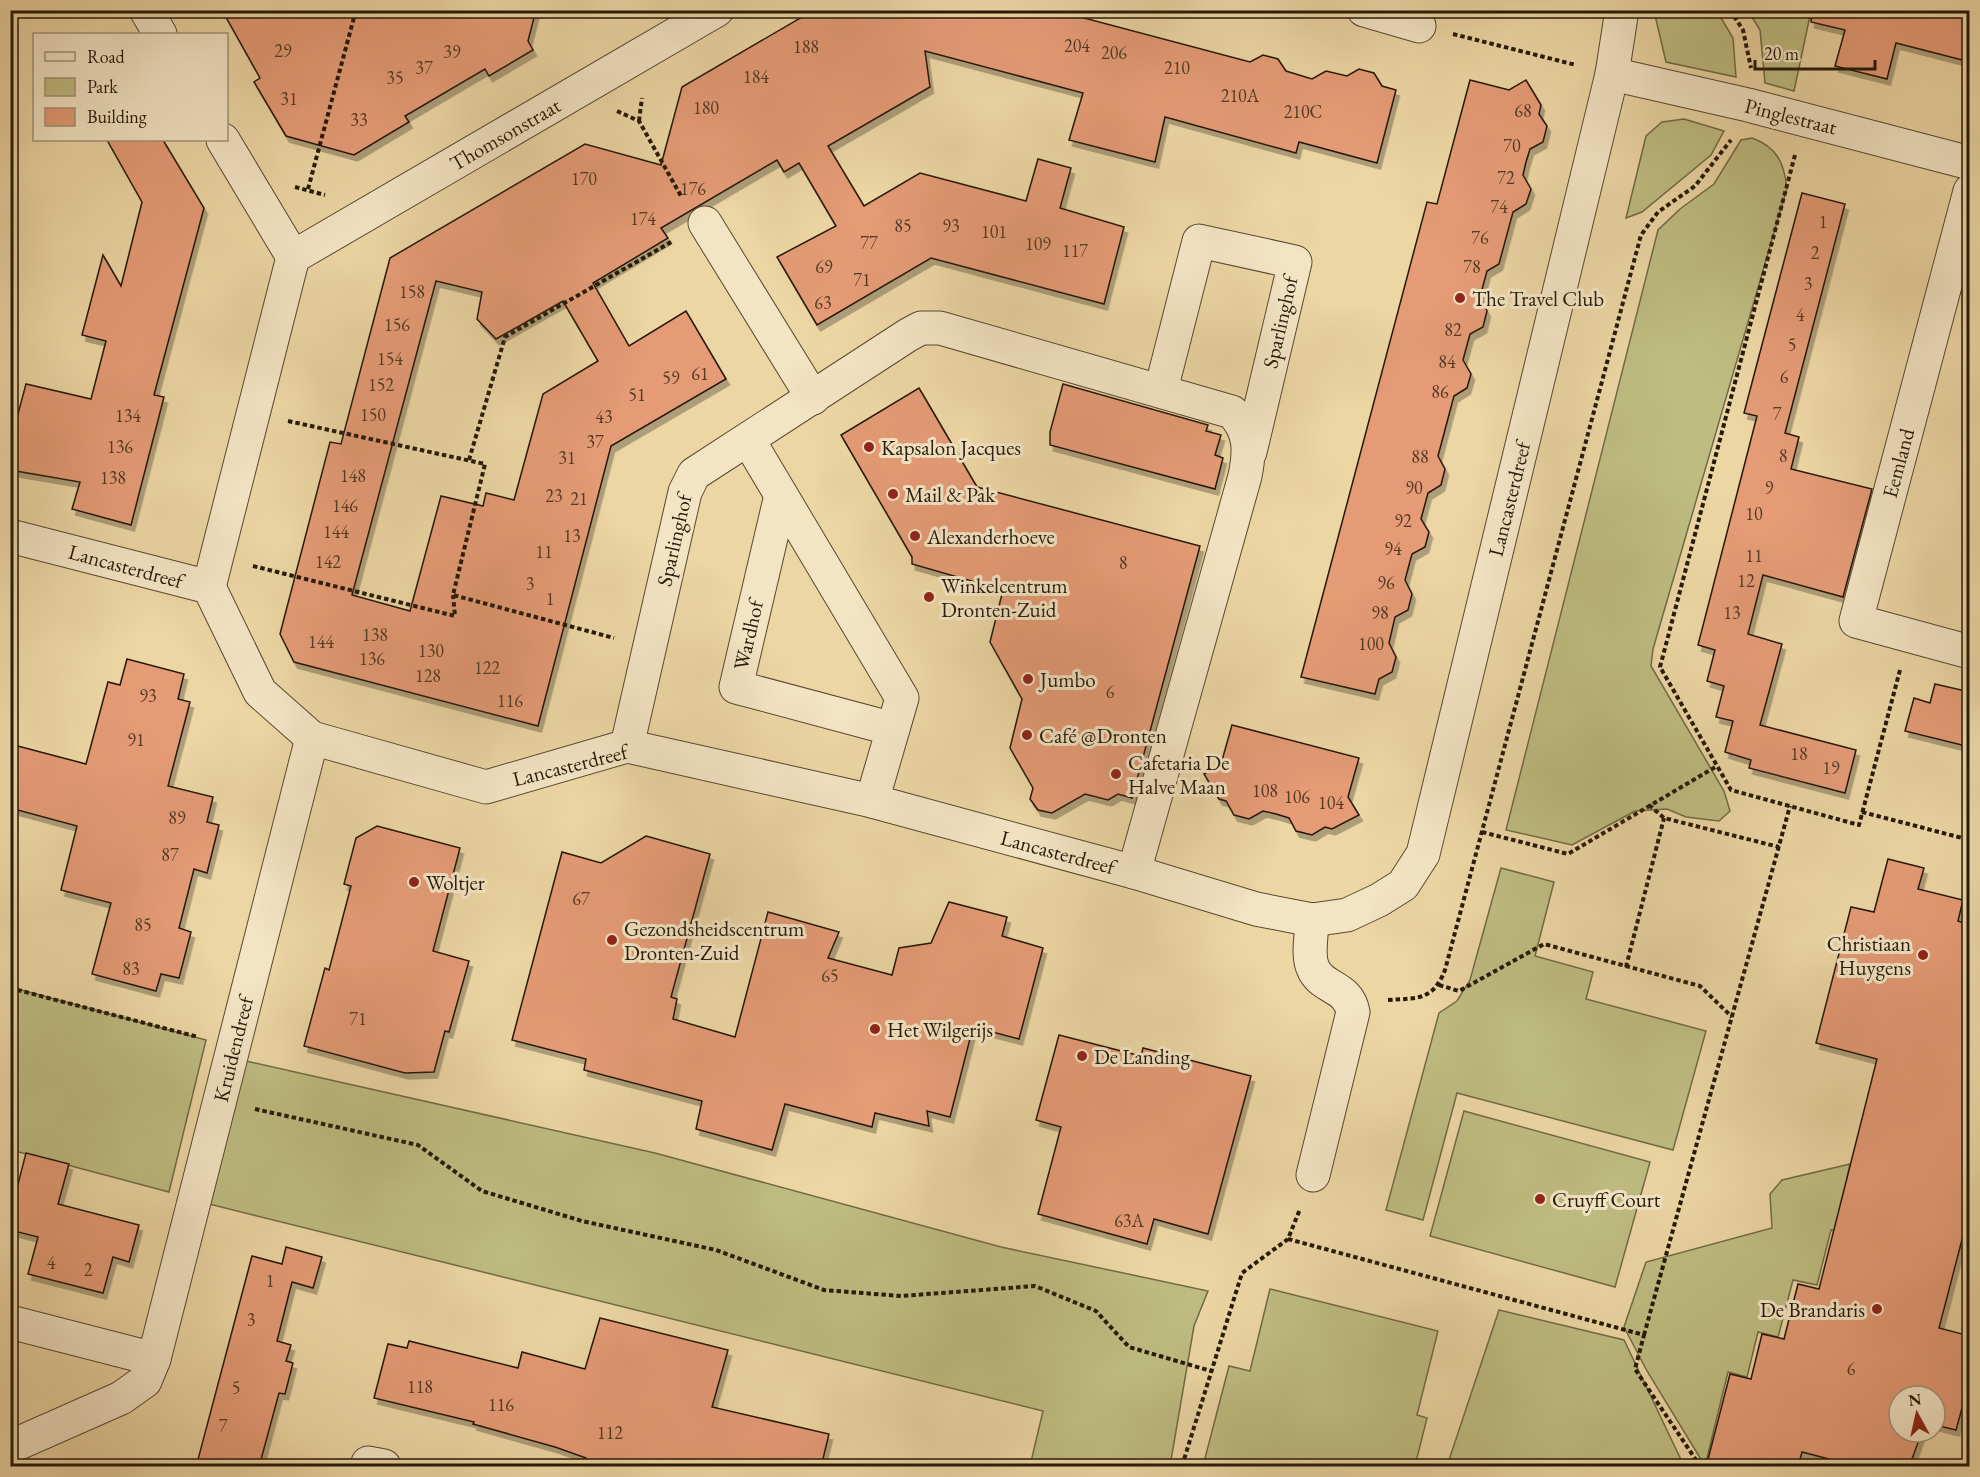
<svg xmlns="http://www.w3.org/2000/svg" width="1980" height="1477" viewBox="0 0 1980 1477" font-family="'EB Garamond',serif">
<defs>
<filter id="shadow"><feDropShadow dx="3.5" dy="6" stdDeviation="0" flood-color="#0004"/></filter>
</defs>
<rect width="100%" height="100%" fill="#ecd6a4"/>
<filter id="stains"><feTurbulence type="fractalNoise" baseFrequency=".00333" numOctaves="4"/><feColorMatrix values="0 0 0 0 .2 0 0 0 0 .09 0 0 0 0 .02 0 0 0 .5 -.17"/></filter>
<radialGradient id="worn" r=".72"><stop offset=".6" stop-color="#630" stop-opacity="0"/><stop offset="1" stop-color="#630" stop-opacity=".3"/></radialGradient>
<g fill="#bebc81" stroke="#726a45" stroke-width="1.5">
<path d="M 1654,11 L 1717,11 L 1733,38 L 1736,77 L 1666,62 Z"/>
<path d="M 1748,11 L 1811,11 L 1794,91 L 1765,83 L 1760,30 Z"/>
<path d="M 1684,119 L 1724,131 L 1711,155 L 1642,212 L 1626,218 L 1646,136 L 1662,122 Z"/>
<path d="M 1752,138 C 1777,147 1784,163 1787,188 L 1653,649 L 1651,666 L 1724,791 L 1730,811 L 1719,821 L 1686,817 L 1667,809 L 1635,811 L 1572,845 L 1506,830 L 1658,230 L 1680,209 L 1714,184 L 1741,140 Z"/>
<path d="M 1501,868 L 1554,882 L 1535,956 L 1593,972 L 1586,999 L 1706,1031 L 1673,1150 L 1457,1093 L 1423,1220 L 1386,1210 L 1439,1013 L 1457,1001 L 1470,980 Z"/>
<path d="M 10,987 L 206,1040 L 169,1192 L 11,1150 Z"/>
<path d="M 246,1061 L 655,1153 L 1001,1247 L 1208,1291 L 1194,1326 L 1170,1466 L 1030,1466 L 1043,1411 L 209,1204 Z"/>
<path d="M 1464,1111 L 1650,1162 L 1615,1287 L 1430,1236 Z"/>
<path d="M 1850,1164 L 1847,1178 L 1852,1235 L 1831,1230 L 1817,1285 L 1793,1280 L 1778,1337 L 1758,1332 L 1747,1377 L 1728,1372 L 1705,1466 L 1647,1371 L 1624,1327 L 1646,1262 L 1772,1228 L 1770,1194 L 1782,1180 Z"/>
<path d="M 1270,1289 L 1438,1331 L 1417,1415 L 1427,1418 L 1415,1466 L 1203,1466 L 1229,1366 L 1250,1371 Z"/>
<path d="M 1499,1310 L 1624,1340 L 1684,1466 L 1447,1466 Z"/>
</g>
<g fill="#e49b76" stroke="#251909" stroke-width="1.5" fill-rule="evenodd" filter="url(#shadow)">
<path d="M 222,10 L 536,10 L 528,41 L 533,50 L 489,76 L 485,69 L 405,116 L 409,122 L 354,155 L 286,136 L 254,82 L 260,78 Z"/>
<path d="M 814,10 L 1054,10 L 1250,62 L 1263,55 L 1278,59 L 1286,71 L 1312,79 L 1326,71 L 1347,76 L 1359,69 L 1374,73 L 1382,86 L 1396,90 L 1377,163 L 1299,142 L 1296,153 L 1165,117 L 1155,162 L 1069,140 L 1083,93 L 925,51 L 930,87 L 828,146 L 864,206 L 920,173 L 1026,201 L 1038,159 L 1071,168 L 1060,208 L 1124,227 L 1104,304 L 931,258 L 817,325 L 777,257 L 836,226 L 799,163 L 784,172 L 777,160 L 661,228 L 668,238 L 593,283 L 629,346 L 686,311 L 726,379 L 611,446 L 538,726 L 294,662 L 280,634 L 330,442 L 341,444 L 390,258 L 585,144 L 661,165 L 682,87 ZM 436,281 L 482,292 L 477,319 L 496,339 L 563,301 L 598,361 L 543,394 L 514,500 L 486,493 L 483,506 L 441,496 L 410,611 L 352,595 Z"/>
<path d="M 1812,10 L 1970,10 L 1970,62 L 1896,43 L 1887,79 L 1835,66 L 1845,30 L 1811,22 Z"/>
<path d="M 1470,80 L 1509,90 L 1526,80 L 1541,105 L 1539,114 L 1547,126 L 1543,142 L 1530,149 L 1526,162 L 1523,175 L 1531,189 L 1526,204 L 1513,212 L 1499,264 L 1487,271 L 1480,297 L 1487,311 L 1483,327 L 1470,334 L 1463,360 L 1471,374 L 1467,388 L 1454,396 L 1438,456 L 1445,469 L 1441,485 L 1428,493 L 1421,519 L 1429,532 L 1425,547 L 1412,554 L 1405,580 L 1412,594 L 1408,610 L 1395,617 L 1389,643 L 1396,657 L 1392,672 L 1379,679 L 1375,694 L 1301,677 L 1427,202 L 1437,204 Z"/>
<path d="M 107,140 L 163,140 L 204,208 L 154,395 L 164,397 L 131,525 L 72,509 L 80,482 L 10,470 L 10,444 L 26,384 L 91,399 L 106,341 L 82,335 L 103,255 L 121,286 L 142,202 Z"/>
<path d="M 1802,193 L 1845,204 L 1785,433 L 1799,437 L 1791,469 L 1872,489 L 1843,597 L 1763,575 L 1748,634 L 1782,644 L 1760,725 L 1856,750 L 1845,793 L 1749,768 L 1751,760 L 1725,752 L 1733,721 L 1716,717 L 1724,686 L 1707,681 L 1715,650 L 1698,645 L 1757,416 L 1744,413 Z"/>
<path d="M 1063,384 L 1208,425 L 1206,431 L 1221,435 L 1215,455 L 1223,458 L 1215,489 L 1050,445 L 1050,432 Z"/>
<path d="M 919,388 L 977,487 L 1200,546 L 1132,798 L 1118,794 L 1108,800 L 1085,794 L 1052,813 L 1038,810 L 1030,799 L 1033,788 L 1010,748 L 1022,699 L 990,642 L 1003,590 L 912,564 L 912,557 L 841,435 Z"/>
<path d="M 127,659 L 184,674 L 178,699 L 190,702 L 168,786 L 213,797 L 207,822 L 219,825 L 207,873 L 194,869 L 179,928 L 191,932 L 179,978 L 161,974 L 156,991 L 92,974 L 111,903 L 61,890 L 77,826 L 10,808 L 10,744 L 86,764 L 108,682 L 120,685 Z"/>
<path d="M 1935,684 L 1970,692 L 1970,747 L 1905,731 L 1914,698 L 1930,703 Z"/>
<path d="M 1232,725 L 1359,758 L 1348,797 L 1359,815 L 1332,829 L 1325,827 L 1312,835 L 1296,831 L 1289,818 L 1276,814 L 1263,811 L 1249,819 L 1234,815 L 1226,801 L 1219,799 L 1204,774 L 1221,764 Z"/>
<path d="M 377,826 L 460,848 L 433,951 L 469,961 L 449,1032 L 445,1031 L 434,1072 L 405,1073 L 304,1046 L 325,968 L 329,970 L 351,886 L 344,884 L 356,838 Z"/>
<path d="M 646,836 L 710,854 L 671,997 L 677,999 L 673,1019 L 735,1037 L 768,912 L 839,932 L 828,958 L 892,975 L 899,948 L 931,943 L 949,902 L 1007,917 L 1002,936 L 1043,948 L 1019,1039 L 973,1027 L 950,1117 L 927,1111 L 929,1126 L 875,1113 L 872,1127 L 785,1104 L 772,1150 L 696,1129 L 702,1101 L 584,1070 L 586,1059 L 512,1040 L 562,852 L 601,863 Z"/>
<path d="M 1888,859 L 1924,868 L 1918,889 L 1963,900 L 1958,921 L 1970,925 L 1970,1209 L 1939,1328 L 1970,1336 L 1970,1379 L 1956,1430 L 1935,1425 L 1935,1396 L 1899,1396 L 1899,1432 L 1922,1432 L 1909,1467 L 1859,1467 L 1802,1452 L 1798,1467 L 1706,1467 L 1730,1374 L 1751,1379 L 1762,1334 L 1784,1339 L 1798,1284 L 1819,1289 L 1877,1059 L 1816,1043 L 1851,907 L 1874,912 Z"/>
<path d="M 1059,1035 L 1141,1056 L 1143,1048 L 1251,1076 L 1208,1234 L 1154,1219 L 1147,1244 L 1038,1214 L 1061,1127 L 1036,1120 Z"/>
<path d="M 26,1153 L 69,1164 L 58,1204 L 139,1225 L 129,1262 L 113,1257 L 103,1293 L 28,1274 L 38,1237 L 10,1230 L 10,1191 L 16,1192 Z"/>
<path d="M 286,1247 L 322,1257 L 313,1288 L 292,1282 L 277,1341 L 291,1345 L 286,1361 L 293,1363 L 285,1394 L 279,1393 L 259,1467 L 196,1467 L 252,1256 L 282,1264 Z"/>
<path d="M 600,1318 L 728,1350 L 712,1407 L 829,1434 L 821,1467 L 584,1467 L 586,1458 L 555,1447 L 473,1424 L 474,1422 L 374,1398 L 388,1344 L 407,1348 L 409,1341 L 518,1368 L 522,1352 L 585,1369 Z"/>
</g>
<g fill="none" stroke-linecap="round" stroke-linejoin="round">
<g stroke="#574830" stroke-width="35">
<g id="minor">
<path d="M 146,10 L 160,34"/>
<path d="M 1364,10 L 1419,26"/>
<path d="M 1612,74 L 1748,105 L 1970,163"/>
<path d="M 223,140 L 293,257 L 717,10"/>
<path d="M 1970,191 L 1856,621 L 1970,652"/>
<path d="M 705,223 L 813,398"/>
<path d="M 1161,390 L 1199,241 L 1295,262 L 1250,452"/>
<path d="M 749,441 L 902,698 L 872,801"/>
<path d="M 781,495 L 736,687 L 893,729"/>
<path d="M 10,536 L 209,587 L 260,692 L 312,738 L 486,787 L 627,746 L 872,801 L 1134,872 L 1256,909 L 1312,920 L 1347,915 L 1379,900 L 1403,885 L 1423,854 L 1612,74 L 1622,10"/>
<path d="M 209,587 L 293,257"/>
<path d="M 627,746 L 685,492 L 694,474 L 908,335 L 921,328 L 940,328 L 1232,412 C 1251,432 1250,451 1245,476 L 1134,872"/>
<path d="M 1312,920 C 1312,934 1307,955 1313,968 C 1321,989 1348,985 1353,1012 L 1313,1175"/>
<path d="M 10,1322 L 154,1359"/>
<path d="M 10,1447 L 121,1398 L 145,1381 L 154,1359 L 312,738"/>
<path d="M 367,1466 L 368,1463 L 384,1466"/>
</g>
</g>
<g stroke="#251909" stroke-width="4" stroke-dasharray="4.5 3" stroke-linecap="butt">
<path d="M 1730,10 L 1743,30 L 1751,68"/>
<path d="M 1453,34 L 1576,65"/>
<path d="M 617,111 L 639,121 L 681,196"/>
<path d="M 639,121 L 642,98"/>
<path d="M 1795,155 L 1660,667 L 1731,790 L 1859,825 L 1900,670"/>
<path d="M 295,187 L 325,195"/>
<path d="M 308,189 L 356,10"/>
<path d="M 288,421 L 485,464 L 453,595 L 614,638"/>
<path d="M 469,460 L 505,337 L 673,241"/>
<path d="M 253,566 L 455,616 L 453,595"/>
<path d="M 1649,805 L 1664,818 L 1779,847"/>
<path d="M 1862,812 L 1970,840"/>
<path d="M 1482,832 L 1568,854 L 1717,766"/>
<path d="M 1626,967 L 1664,818"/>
<path d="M 1439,985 L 1459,991 L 1544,944 L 1700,986 L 1732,1017"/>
<path d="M 10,988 L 198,1037"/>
<path d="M 1388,1000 C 1417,998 1433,1001 1445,970 L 1641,235 L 1658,212 L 1695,186 L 1731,140"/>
<path d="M 255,1109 L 418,1145 L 482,1191 L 582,1221 L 716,1250 L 824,1290 L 901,1296 L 1035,1286 L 1096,1311 L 1129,1347 L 1211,1371"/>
<path d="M 1288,1239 L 1644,1335 L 1635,1369 L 1700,1466"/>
<path d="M 1644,1335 L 1790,806"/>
<path d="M 1182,1466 L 1242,1273 L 1288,1239 L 1300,1209"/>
</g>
<use href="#minor" stroke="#f3e4c4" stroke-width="33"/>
</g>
<g fill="#8f2418" stroke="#f3e4c4" stroke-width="2">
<circle cx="1460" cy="298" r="6"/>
<circle cx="869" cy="447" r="6"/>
<circle cx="893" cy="494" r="6"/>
<circle cx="915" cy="536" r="6"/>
<circle cx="929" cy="597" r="6"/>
<circle cx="1028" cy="679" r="6"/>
<circle cx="1027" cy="735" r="6"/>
<circle cx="1116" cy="774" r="6"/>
<circle cx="414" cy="882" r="6"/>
<circle cx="612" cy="940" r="6"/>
<circle cx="1923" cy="955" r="6"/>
<circle cx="875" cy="1029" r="6"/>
<circle cx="1082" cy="1056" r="6"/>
<circle cx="1540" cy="1199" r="6"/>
<circle cx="1877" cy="1309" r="6"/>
</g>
<g text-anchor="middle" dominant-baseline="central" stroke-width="6" stroke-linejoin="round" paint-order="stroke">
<g font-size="18" fill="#553a24">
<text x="1077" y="45">204</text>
<text x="806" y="46">188</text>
<text x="283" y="50">29</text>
<text x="452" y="51">39</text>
<text x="1114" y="52">206</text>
<text x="424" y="67">37</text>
<text x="1177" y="67">210</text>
<text x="756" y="76">184</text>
<text x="395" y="77">35</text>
<text x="1240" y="95">210A</text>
<text x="289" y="98">31</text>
<text x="706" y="107">180</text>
<text x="1523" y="110">68</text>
<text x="1303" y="111">210C</text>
<text x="359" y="119">33</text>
<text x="1512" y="145">70</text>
<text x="1506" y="177">72</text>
<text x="584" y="178">170</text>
<text x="693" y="188">176</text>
<text x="1499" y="206">74</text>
<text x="643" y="218">174</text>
<text x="1823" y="221">1</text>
<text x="903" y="225">85</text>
<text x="951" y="225">93</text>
<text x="994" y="231">101</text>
<text x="1480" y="237">76</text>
<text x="869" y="242">77</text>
<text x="1038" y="243">109</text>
<text x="1075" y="250">117</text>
<text x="1815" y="252">2</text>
<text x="824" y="266">69</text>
<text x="1472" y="266">78</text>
<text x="862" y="279">71</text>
<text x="1808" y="283">3</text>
<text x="412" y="291">158</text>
<text x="823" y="302">63</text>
<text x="1800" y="314">4</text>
<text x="397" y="324">156</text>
<text x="1453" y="329">82</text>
<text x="1792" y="344">5</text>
<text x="390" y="358">154</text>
<text x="1447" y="361">84</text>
<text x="700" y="373">61</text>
<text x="1784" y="376">6</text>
<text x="671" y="377">59</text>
<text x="381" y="384">152</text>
<text x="1440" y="391">86</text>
<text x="637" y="394">51</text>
<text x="1777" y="413">7</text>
<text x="373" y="414">150</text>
<text x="128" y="415">134</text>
<text x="604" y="416">43</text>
<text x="595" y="441">37</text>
<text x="120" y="446">136</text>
<text x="1783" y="455">8</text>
<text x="1420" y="456">88</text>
<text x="567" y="457">31</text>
<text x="353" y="475">148</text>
<text x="113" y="477">138</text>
<text x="1414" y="487">90</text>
<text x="1769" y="487">9</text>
<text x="554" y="495">23</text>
<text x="579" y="498">21</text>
<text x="345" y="505">146</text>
<text x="1754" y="513">10</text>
<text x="1403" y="520">92</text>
<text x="336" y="531">144</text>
<text x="572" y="535">13</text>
<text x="1393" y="548">94</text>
<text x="544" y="551">11</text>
<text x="1754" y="555">11</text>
<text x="328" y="561">142</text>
<text x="1123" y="562">8</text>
<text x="1746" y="580">12</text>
<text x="1386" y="582">96</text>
<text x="530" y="583">3</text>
<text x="550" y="598">1</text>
<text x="1380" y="612">98</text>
<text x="1732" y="612">13</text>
<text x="375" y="634">138</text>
<text x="321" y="641">144</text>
<text x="1371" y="643">100</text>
<text x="431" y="650">130</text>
<text x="372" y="658">136</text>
<text x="487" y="667">122</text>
<text x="428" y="675">128</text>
<text x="1110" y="691">6</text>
<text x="148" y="695">93</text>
<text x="510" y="700">116</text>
<text x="136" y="739">91</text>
<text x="1799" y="753">18</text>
<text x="1831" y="767">19</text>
<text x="1265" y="790">108</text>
<text x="1297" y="796">106</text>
<text x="1331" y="802">104</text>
<text x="177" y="817">89</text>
<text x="170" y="854">87</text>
<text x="581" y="898">67</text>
<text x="143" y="924">85</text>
<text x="131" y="968">83</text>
<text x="830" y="975">65</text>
<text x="358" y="1018">71</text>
<text x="1129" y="1220">63A</text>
<text x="51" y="1262">4</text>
<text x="88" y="1269">2</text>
<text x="270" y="1280">1</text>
<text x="251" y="1319">3</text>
<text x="1851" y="1368">6</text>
<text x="420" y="1386">118</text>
<text x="236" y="1387">5</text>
<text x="501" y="1404">116</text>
<text x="223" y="1425">7</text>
<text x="610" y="1432">112</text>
</g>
<g font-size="21" fill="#251909" stroke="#f3e4c4">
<text transform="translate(1791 116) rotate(14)">Pinglestraat</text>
<text transform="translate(505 134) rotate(-30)">Thomsonstraat</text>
<text transform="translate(1280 322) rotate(-77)">Sparlinghof</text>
<text transform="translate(1898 463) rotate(-75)">Eemland</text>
<text transform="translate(1509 499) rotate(-76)">Lancasterdreef</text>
<text transform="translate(674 540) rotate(-77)">Sparlinghof</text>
<text transform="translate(126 566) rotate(15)">Lancasterdreef</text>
<text transform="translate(748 635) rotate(-77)">Wardhof</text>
<text transform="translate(570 765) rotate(-14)">Lancasterdreef</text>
<text transform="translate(1058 852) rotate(15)">Lancasterdreef</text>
<text transform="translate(233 1049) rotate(-76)">Kruidendreef</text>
</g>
<g font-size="21" fill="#251909" stroke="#f3e4c4" text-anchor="start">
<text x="1472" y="298">The Travel Club</text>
<text x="881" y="447">Kapsalon Jacques</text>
<text x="905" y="494">Mail &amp; Pak</text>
<text x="927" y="536">Alexanderhoeve</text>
<text x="941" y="585">Winkelcentrum<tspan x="941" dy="24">Dronten-Zuid</tspan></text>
<text x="1040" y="679">Jumbo</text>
<text x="1039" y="735">Café @Dronten</text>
<text x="1128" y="762">Cafetaria De<tspan x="1128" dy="24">Halve Maan</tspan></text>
<text x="426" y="882">Woltjer</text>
<text x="624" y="928">Gezondsheidscentrum<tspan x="624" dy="24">Dronten-Zuid</tspan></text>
<text x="1911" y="943" text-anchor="end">Christiaan<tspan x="1911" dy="24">Huygens</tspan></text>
<text x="887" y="1029">Het Wilgerijs</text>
<text x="1094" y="1056">De Landing</text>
<text x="1552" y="1199">Cruyff Court</text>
<text x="1865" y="1309" text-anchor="end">De Brandaris</text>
</g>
</g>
<rect width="1980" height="1477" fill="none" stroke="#ecd6a4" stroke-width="36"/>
<rect x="12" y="12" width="1956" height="1453" fill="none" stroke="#251909" stroke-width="3"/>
<rect x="18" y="18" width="1944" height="1441" fill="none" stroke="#251909" stroke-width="1.5"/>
<rect x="33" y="33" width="195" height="108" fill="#f3e4c4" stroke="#a19379" stroke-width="1.5"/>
<rect x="45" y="52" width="30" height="9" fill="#f3e4c4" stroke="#a19379" stroke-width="1.5"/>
<text x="87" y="63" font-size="18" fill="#251909">Road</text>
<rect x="45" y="78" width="30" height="18" fill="#bebc81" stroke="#a19379" stroke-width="1.5"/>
<text x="87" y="93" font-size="18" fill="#251909">Park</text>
<rect x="45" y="108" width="30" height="18" fill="#e49b76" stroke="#a19379" stroke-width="1.5"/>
<text x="87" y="123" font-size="18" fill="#251909">Building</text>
<g transform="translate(1917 1414) rotate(352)"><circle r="28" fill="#f3e4c4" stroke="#a19379" stroke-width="1.5"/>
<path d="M0-4.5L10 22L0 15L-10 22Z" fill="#8f2418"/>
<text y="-9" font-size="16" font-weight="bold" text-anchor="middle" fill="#251909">N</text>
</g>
<path d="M1755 60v9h120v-9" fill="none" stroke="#251909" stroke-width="3"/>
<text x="1764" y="60" font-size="18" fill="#251909" stroke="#f3e4c4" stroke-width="4.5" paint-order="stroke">20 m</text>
<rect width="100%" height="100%" filter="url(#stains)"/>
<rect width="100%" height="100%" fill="url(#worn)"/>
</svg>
